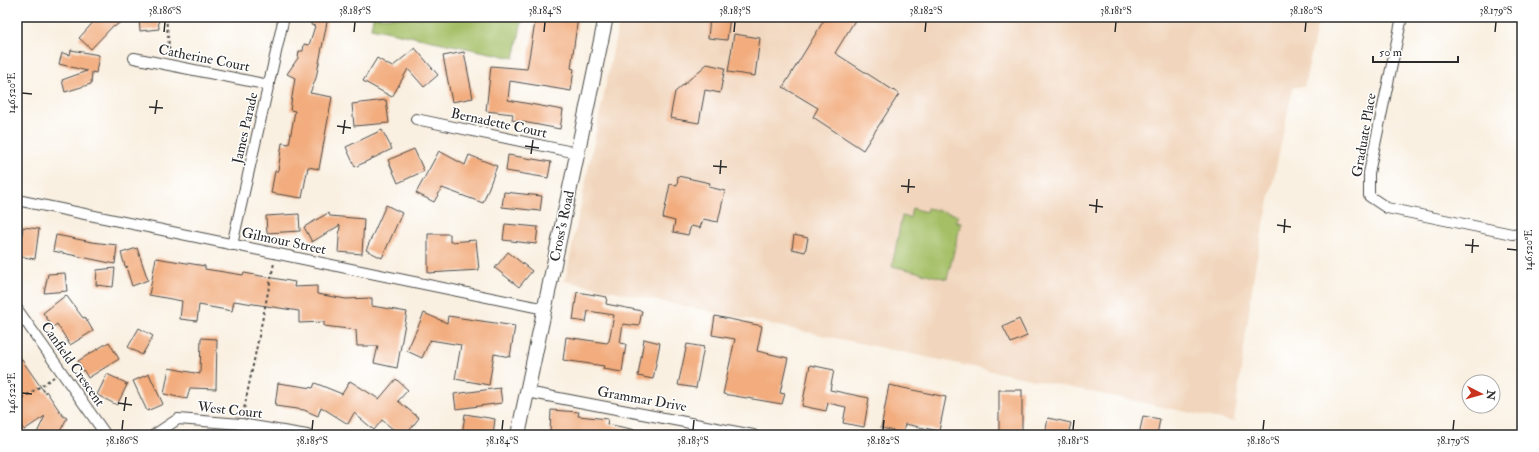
<svg xmlns="http://www.w3.org/2000/svg" width="1539" height="452" viewBox="0 0 1539 452" font-family="'IM FELL Double Pica',serif">
<rect width="100%" height="100%" fill="#fff"/>
<filter id="ink" filterUnits="userSpaceOnUse"><feTurbulence type="fractalNoise" baseFrequency=".025" numOctaves="2"/><feDisplacementMap in="SourceGraphic" scale="8" xChannelSelector="R" yChannelSelector="G"/><feConvolveMatrix kernelMatrix="1 2 1 2 8 2 1 2 1" color-interpolation-filters="sRGB"/></filter>
<filter id="wash" filterUnits="userSpaceOnUse"><feTurbulence type="fractalNoise" baseFrequency=".012" numOctaves="4" result="noise"/><feDisplacementMap in="SourceGraphic" scale="16" xChannelSelector="R" yChannelSelector="G"/><feGaussianBlur stdDeviation="0.9" result="paint"/><feColorMatrix in="noise" values="0 0 0 0 0 0 0 0 0 0 0 0 0 0 0 0 0 1.4 0 .05"/><feComposite in="paint" operator="in"/></filter>
<g filter="url(#wash)">
<rect width="100%" height="100%" fill="#f9f0e1"/>
<path fill="#f1d5bc" d="M 620,17 L 1319,17 L 1304,87 L 1293,87 L 1255,267 L 1234,422 L 565,281 Z"/>
<g fill="#a4bf66" stroke="#687548">
<path d="M 373,17 L 523,17 L 514,58 L 371,28 Z"/>
<path d="M 912,208 L 926,212 L 927,208 L 958,215 L 956,222 L 961,223 L 947,279 L 892,266 L 902,216 L 910,218 Z"/>
</g>
<g id="blocks">
<g fill="#f2ac7d">
<path d="M 98,17 L 127,17 L 114,27 L 113,26 L 91,49 L 79,38 Z"/>
<path d="M 139,17 L 158,17 L 159,29 L 140,31 Z"/>
<path d="M 312,17 L 328,17 L 316,78 L 310,93 L 332,97 L 319,169 L 308,167 L 302,198 L 271,193 L 275,171 L 278,171 L 282,143 L 289,144 L 295,111 L 290,110 L 295,78 L 287,74 L 298,58 L 299,51 L 303,51 L 304,44 L 309,45 L 315,26 L 311,25 Z"/>
<path d="M 536,17 L 578,17 L 571,68 L 574,69 L 571,91 L 510,81 L 508,100 L 563,110 L 560,129 L 512,120 L 513,114 L 486,111 L 491,66 L 527,69 Z"/>
<path d="M 710,17 L 730,17 L 727,40 L 708,38 Z"/>
<path d="M 826,17 L 857,17 L 835,53 L 899,94 L 863,150 L 813,117 L 818,108 L 783,87 Z"/>
<path d="M 734,34 L 760,38 L 755,76 L 728,72 Z"/>
<path d="M 415,48 L 438,75 L 424,87 L 408,69 L 392,97 L 363,81 L 377,58 L 392,67 Z"/>
<path d="M 71,50 L 99,55 L 96,73 L 92,72 L 91,84 L 65,92 L 62,80 L 87,71 L 59,64 L 62,53 L 70,55 Z"/>
<path d="M 464,52 L 473,98 L 452,102 L 443,56 Z"/>
<path d="M 707,64 L 725,68 L 720,93 L 705,90 L 699,123 L 670,118 L 675,92 Z"/>
<path d="M 386,100 L 389,123 L 354,126 L 352,104 Z"/>
<path d="M 382,130 L 392,149 L 355,167 L 346,147 Z"/>
<path d="M 414,149 L 424,171 L 398,183 L 388,160 Z"/>
<path d="M 439,151 L 465,165 L 469,155 L 497,166 L 483,203 L 442,188 L 434,202 L 416,193 Z"/>
<path d="M 508,155 L 551,162 L 548,178 L 506,171 Z"/>
<path d="M 678,176 L 710,183 L 709,187 L 725,191 L 718,222 L 703,219 L 700,228 L 691,226 L 688,235 L 673,232 L 675,221 L 663,218 L 670,184 L 677,185 Z"/>
<path d="M 504,192 L 542,196 L 540,211 L 502,207 Z"/>
<path d="M 386,205 L 402,213 L 382,258 L 366,250 Z"/>
<path d="M 328,213 L 330,216 L 364,219 L 362,254 L 338,252 L 340,225 L 312,242 L 304,227 Z"/>
<path d="M 299,214 L 300,231 L 267,233 L 266,216 Z"/>
<path d="M 505,224 L 538,227 L 536,244 L 503,240 Z"/>
<path d="M 23,227 L 39,229 L 35,259 L 17,256 L 17,241 L 21,242 Z"/>
<path d="M 428,234 L 450,234 L 450,242 L 476,240 L 479,270 L 428,273 Z"/>
<path d="M 56,235 L 92,242 L 117,245 L 115,264 L 53,251 Z"/>
<path d="M 794,235 L 808,238 L 805,252 L 792,249 Z"/>
<path d="M 137,248 L 148,280 L 132,286 L 126,267 L 128,267 L 125,266 L 121,253 Z"/>
<path d="M 508,252 L 532,271 L 519,287 L 495,268 Z"/>
<path d="M 156,258 L 205,266 L 205,269 L 243,275 L 244,273 L 295,282 L 294,287 L 317,286 L 317,294 L 346,299 L 372,298 L 372,306 L 407,312 L 397,368 L 374,363 L 378,346 L 357,346 L 356,330 L 324,326 L 324,322 L 299,323 L 299,311 L 234,301 L 232,311 L 199,305 L 197,321 L 180,319 L 182,301 L 149,295 Z"/>
<path d="M 115,268 L 113,287 L 96,285 L 97,270 Z"/>
<path d="M 65,273 L 67,291 L 44,293 L 48,274 Z"/>
<path d="M 577,292 L 607,297 L 606,304 L 642,311 L 639,326 L 623,324 L 620,343 L 626,344 L 622,372 L 603,369 L 604,366 L 563,360 L 566,337 L 607,343 L 609,341 L 614,315 L 588,311 L 586,322 L 573,320 Z"/>
<path d="M 66,295 L 83,318 L 85,317 L 93,331 L 70,345 L 57,324 L 53,327 L 43,313 Z"/>
<path d="M 424,313 L 447,323 L 448,316 L 515,326 L 510,357 L 494,354 L 489,385 L 455,379 L 461,345 L 430,340 L 422,358 L 407,351 Z"/>
<path d="M 715,316 L 762,326 L 757,351 L 788,358 L 780,393 L 785,394 L 782,404 L 723,394 L 735,339 L 712,335 Z"/>
<path d="M 1019,319 L 1027,336 L 1011,343 L 1003,327 Z"/>
<path d="M 139,328 L 153,336 L 142,355 L 128,347 Z"/>
<path d="M 201,338 L 217,339 L 216,389 L 190,388 L 187,399 L 164,394 L 169,368 L 200,374 Z"/>
<path d="M 644,339 L 660,343 L 653,379 L 638,376 Z"/>
<path d="M 109,342 L 119,359 L 88,378 L 78,361 Z"/>
<path d="M 687,344 L 704,347 L 696,388 L 678,385 Z"/>
<path d="M 17,353 L 45,393 L 46,391 L 63,416 L 67,418 L 58,435 L 36,435 L 45,416 L 24,430 L 17,421 Z"/>
<path d="M 810,365 L 834,370 L 830,390 L 869,398 L 864,427 L 843,423 L 846,407 L 828,403 L 826,411 L 802,406 Z"/>
<path d="M 107,374 L 126,383 L 125,385 L 128,383 L 117,405 L 97,395 Z"/>
<path d="M 149,374 L 163,404 L 147,411 L 133,381 Z"/>
<path d="M 396,379 L 408,390 L 398,401 L 419,418 L 406,435 L 400,435 L 382,420 L 374,430 L 354,413 L 348,424 L 321,407 L 318,416 L 304,410 L 275,406 L 278,383 L 313,388 L 315,383 L 342,394 L 350,381 L 379,399 Z"/>
<path d="M 889,385 L 946,397 L 939,431 L 905,424 L 903,433 L 881,428 Z"/>
<path d="M 500,388 L 502,403 L 456,409 L 454,394 Z"/>
<rect x="999" y="390" width="23" height="45"/>
<path d="M 551,410 L 579,412 L 578,416 L 608,419 L 607,424 L 641,431 L 641,435 L 550,434 Z"/>
<path d="M 465,414 L 495,419 L 493,435 L 462,435 Z"/>
<path d="M 1143,416 L 1160,419 L 1157,435 L 1139,435 Z"/>
<path d="M 1048,418 L 1071,423 L 1068,435 L 1045,435 Z"/>
</g>
</g>
</g>
<g filter="url(#ink)">
<use href="#blocks" fill-opacity="0" stroke="#4a4946" stroke-width="1"/>
<g fill="none" stroke-linecap="round" stroke-linejoin="round">
<g stroke="#4a4946" stroke-width="12">
<g id="street">
<path d="M 1402,17 L 1369,173 L 1369,196 L 1387,208 L 1512,234 L 1522,233"/>
<path d="M 134,58 L 269,85"/>
<path d="M 416,119 L 577,153"/>
<path d="M 17,200 L 545,309"/>
<path d="M 232,245 L 284,17"/>
<path d="M 17,309 L 106,435"/>
<path d="M 527,392 L 753,435"/>
<path d="M 154,435 L 178,419 L 241,424 L 307,435"/>
</g>
</g>
<g stroke="#4a4946" stroke-width="16">
<path id="secondary" d="M 518,435 L 606,17"/>
</g>
<g stroke="#4a4946" stroke-width="2" stroke-dasharray="3 3" stroke-linecap="butt">
<path d="M 166,17 L 170,56"/>
<path d="M 17,402 L 54,377"/>
<path d="M 243,414 L 274,263"/>
</g>
<use href="#street" stroke="#fff" stroke-width="10"/>
<use href="#secondary" stroke="#fff" stroke-width="14"/>
</g>
</g>
<path fill="none" stroke="#2b2b2b" stroke-width="1.5" d="M 164,32 L 165,22M 354,32 L 355,22M 544,32 L 545,22M 734,32 L 735,22M 925,32 L 926,22M 1115,32 L 1116,22M 1305,32 L 1306,22M 1495,32 L 1496,22M 22,93 L 32,94M 149,107 L 163,108M 155,114 L 157,100M 337,126 L 351,128M 343,134 L 345,120M 525,146 L 539,148M 531,154 L 533,140M 713,166 L 727,167M 720,174 L 721,160M 901,186 L 915,187M 908,193 L 909,179M 1089,205 L 1103,207M 1096,213 L 1097,199M 1277,225 L 1291,227M 1284,233 L 1285,219M 1465,245 L 1479,246M 1507,249 L 1517,250M 1472,253 L 1473,239M 22,393 L 32,394M 118,403 L 132,405M 124,411 L 126,397M 122,430 L 123,420M 312,430 L 313,420M 502,430 L 503,420M 693,430 L 694,420M 883,430 L 884,420M 1073,430 L 1074,420M 1263,430 L 1264,420M 1453,430 L 1454,420"/>
<g text-anchor="middle" dominant-baseline="central" stroke-width="3" stroke-linejoin="round" paint-order="stroke">
<g font-size="14" fill="#2b2b2b" stroke="#fff">
<text transform="translate(204 58) rotate(11)">Catherine Court</text>
<text transform="translate(499 123) rotate(12)">Bernadette Court</text>
<text transform="translate(245 128) rotate(-77)">James Parade</text>
<text transform="translate(1364 135) rotate(-80)">Graduate Place</text>
<text transform="translate(562 226) rotate(-78)">Cross's Road</text>
<text transform="translate(284 241) rotate(12)">Gilmour Street</text>
<text transform="translate(73 364) rotate(55)">Canfield Crescent</text>
<text transform="translate(642 399) rotate(10)">Grammar Drive</text>
<text transform="translate(230 410) rotate(6)">West Court</text>
</g>
</g>
<rect width="1539" height="452" fill="none" stroke="#fff" stroke-width="44"/>
<g transform="translate(1481 394) rotate(96)"><circle r="19" fill="#ffffff" stroke="#aaaaaa"/>
<path d="M0-3L7 15L0 10L-7 15Z" fill="#c8321e"/>
<text y="-6" font-size="11" font-weight="bold" text-anchor="middle" fill="#2b2b2b">N</text>
</g>
<path d="M1373 56v6h85v-6" fill="none" stroke="#2b2b2b" stroke-width="2"/>
<text x="1379" y="56" font-size="12" fill="#2b2b2b" stroke="#ffffff" stroke-width="3" paint-order="stroke">50 m</text>
<rect x="22" y="22" width="1495" height="408" fill="none" stroke="#2b2b2b" stroke-width="1.5"/>
<g font-size="10" text-anchor="middle" fill="#2b2b2b">
<text x="165" y="14">38.186°S</text>
<text x="355" y="14">38.185°S</text>
<text x="545" y="14">38.184°S</text>
<text x="735" y="14">38.183°S</text>
<text x="926" y="14">38.182°S</text>
<text x="1116" y="14">38.181°S</text>
<text x="1306" y="14">38.180°S</text>
<text x="1496" y="14">38.179°S</text>
<text transform="translate(11 93) rotate(-90)" y="4">146.520°E</text>
<text transform="translate(1528 250) rotate(-90)" y="4">146.520°E</text>
<text transform="translate(11 393) rotate(-90)" y="4">146.522°E</text>
<text x="122" y="444">38.186°S</text>
<text x="312" y="444">38.185°S</text>
<text x="502" y="444">38.184°S</text>
<text x="693" y="444">38.183°S</text>
<text x="883" y="444">38.182°S</text>
<text x="1073" y="444">38.181°S</text>
<text x="1263" y="444">38.180°S</text>
<text x="1453" y="444">38.179°S</text>
</g>
</svg>
